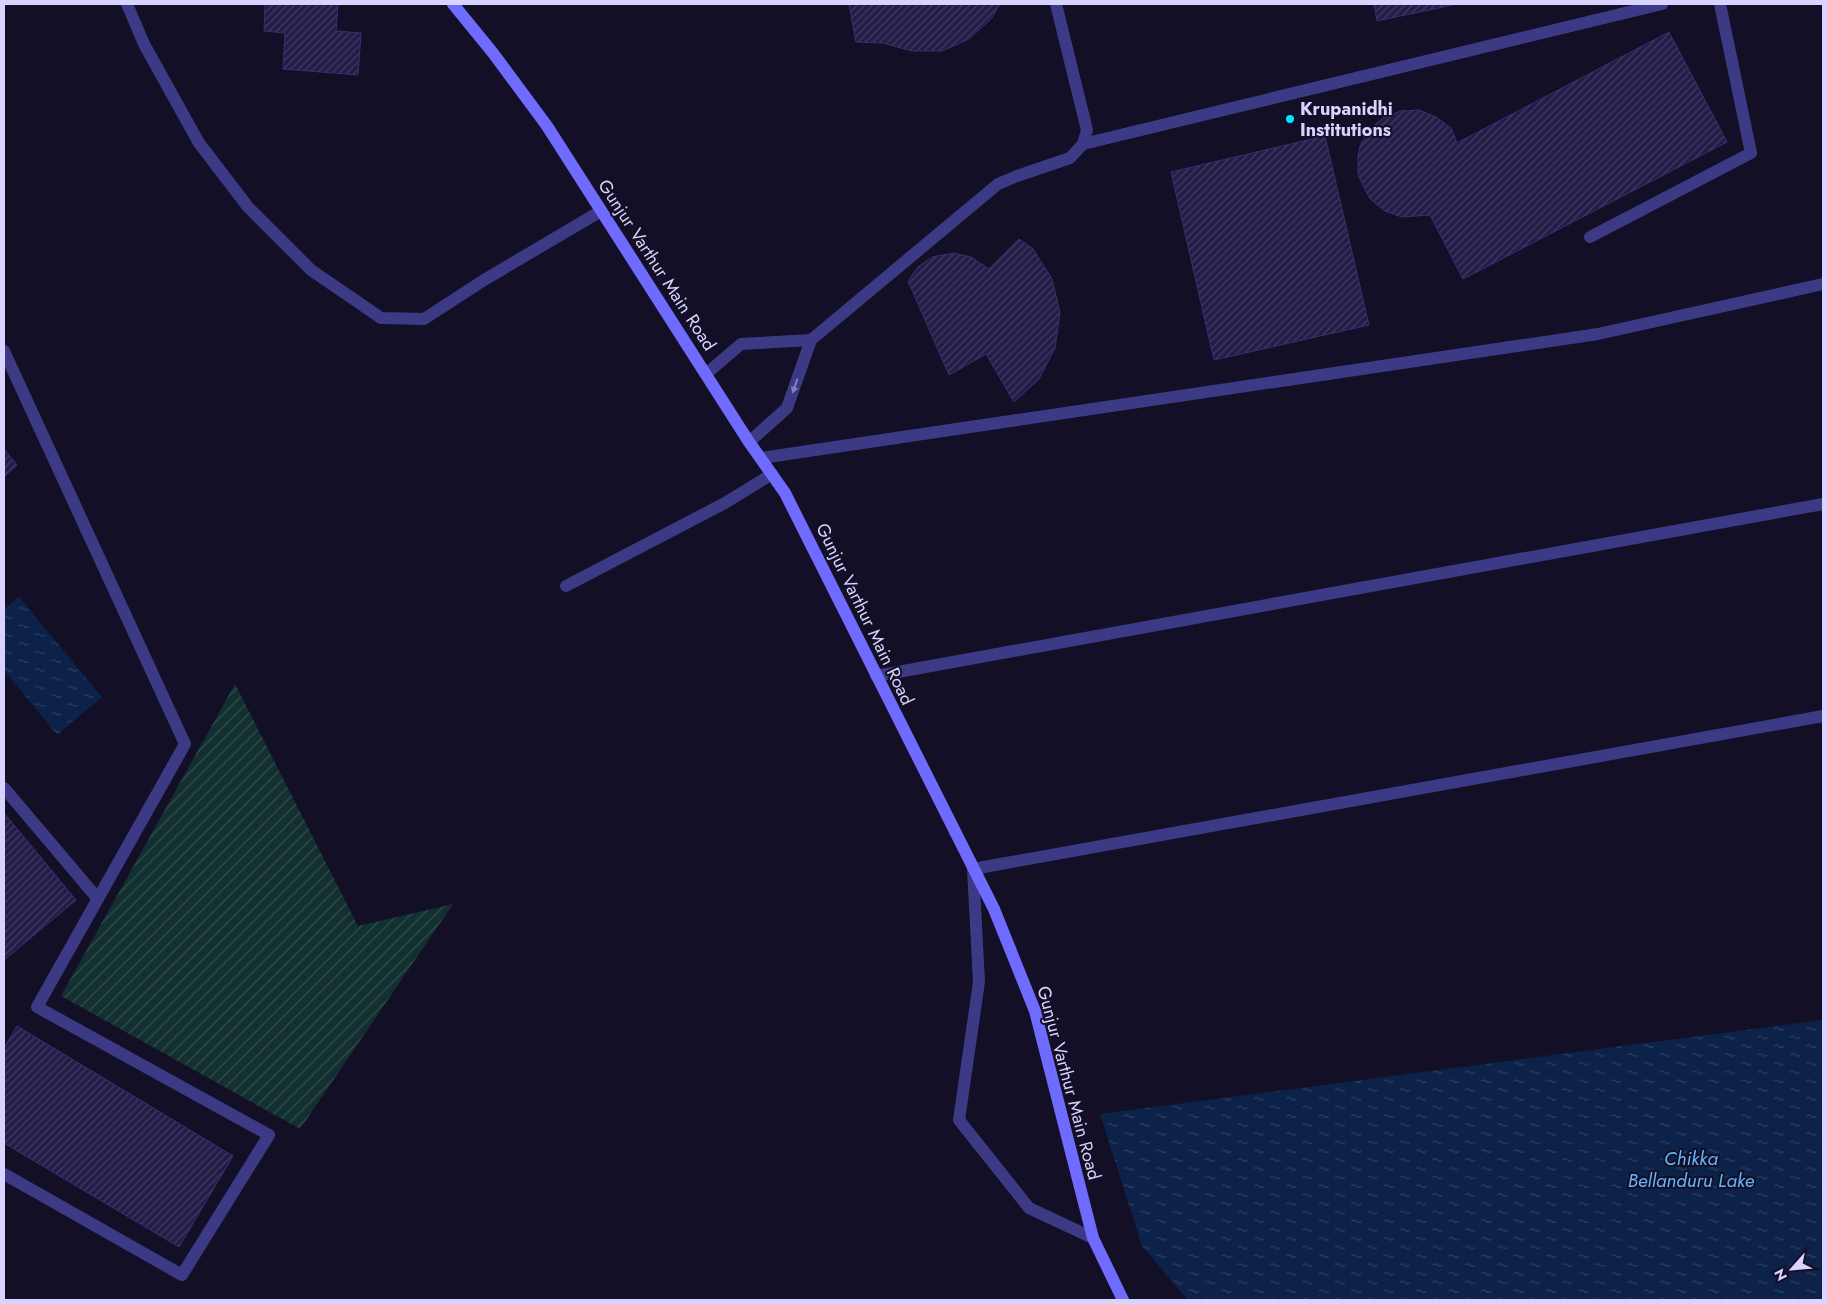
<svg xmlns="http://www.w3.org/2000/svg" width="1827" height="1304" viewBox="0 0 1827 1304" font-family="Jost,sans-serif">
<defs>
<pattern id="garden-furrows" width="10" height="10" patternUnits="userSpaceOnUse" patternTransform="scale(1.25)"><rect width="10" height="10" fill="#12302f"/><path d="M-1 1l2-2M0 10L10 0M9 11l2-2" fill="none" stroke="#344d4e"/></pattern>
<pattern id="water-ripples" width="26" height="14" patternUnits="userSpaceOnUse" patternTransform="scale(1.25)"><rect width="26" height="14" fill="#0c2248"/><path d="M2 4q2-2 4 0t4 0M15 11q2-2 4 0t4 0" fill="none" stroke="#2f4163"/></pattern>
<pattern id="building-hatch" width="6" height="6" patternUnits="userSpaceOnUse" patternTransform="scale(1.25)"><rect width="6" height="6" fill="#241b47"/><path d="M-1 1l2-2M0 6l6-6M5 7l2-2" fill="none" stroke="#433b63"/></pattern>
</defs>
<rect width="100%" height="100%" fill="#130f26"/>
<path fill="url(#garden-furrows)" d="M 235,684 L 358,926 L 453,904 L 300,1129 L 61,996 Z"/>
<g fill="url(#water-ripples)">
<path d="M 19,597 L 102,697 L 57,735 L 4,670 L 4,609 Z"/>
<path d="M 1823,1020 L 1823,1300 L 1188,1300 L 1142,1246 L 1100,1114 Z"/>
</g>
<g fill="url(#building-hatch)" stroke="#3b2d73">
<path d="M 265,4 L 338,4 L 336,31 L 361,33 L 358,75 L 283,69 L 285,33 L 264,31 Z"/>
<path d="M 849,4 L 1000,4 L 991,19 L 969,39 L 942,51 L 912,51 L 883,43 L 856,42 Z"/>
<path d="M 1374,4 L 1457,4 L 1377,21 Z"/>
<path d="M 1669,32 L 1727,142 L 1463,279 L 1430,215 L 1402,217 L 1385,211 L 1370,199 L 1358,175 L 1358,157 L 1360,146 L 1369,130 L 1383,118 L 1401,111 L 1419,110 L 1436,117 L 1451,128 L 1457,143 Z"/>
<path d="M 1325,136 L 1369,325 L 1214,360 L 1171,172 Z"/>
<path d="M 1019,239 L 1033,249 L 1052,279 L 1060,313 L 1055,348 L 1039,379 L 1014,402 L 986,354 L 949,375 L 908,281 L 918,267 L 932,257 L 954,253 L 971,257 L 989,269 Z"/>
<path d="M 4,449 L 17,465 L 4,477 Z"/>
<path d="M 4,813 L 76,900 L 4,960 Z"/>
<path d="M 17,1026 L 233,1156 L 179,1247 L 4,1143 L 4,1048 Z"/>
</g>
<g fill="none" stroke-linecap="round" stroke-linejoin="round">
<g stroke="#3d3a85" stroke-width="12">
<path d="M 127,4 L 144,44 L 199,143 L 248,207 L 311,270 L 381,318 L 424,319 L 484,280 L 601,211"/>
<path d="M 1083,144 L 1662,4"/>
<path d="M 1590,237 L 1751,153 L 1720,4"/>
<path d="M 4,351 L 185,744 L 37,1007 L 269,1135 L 182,1275 L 4,1174"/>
<path d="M 706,374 L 741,344 L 811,340"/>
<path d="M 749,442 L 787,408 L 811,340 L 998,184 L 1017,176 L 1070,158 L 1083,144 L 1087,130 L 1056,4"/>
<path d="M 566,586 L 725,503 L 772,474"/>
<path d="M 4,788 L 98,899"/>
<path d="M 973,869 L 979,982 L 959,1120 L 1029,1208 L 1093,1238"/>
</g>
<g stroke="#3d3a85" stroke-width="12">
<path d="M 761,458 L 1598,334 L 1823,284"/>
<path d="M 876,676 L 1823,504"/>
<path d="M 973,869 L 1823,716"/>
</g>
<path stroke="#6f6bff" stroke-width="12" d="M 453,4 L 493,53 L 547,126 L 749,442 L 785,493 L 994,909 L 1035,1011 L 1093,1238 L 1123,1300"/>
</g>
<defs><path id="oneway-solid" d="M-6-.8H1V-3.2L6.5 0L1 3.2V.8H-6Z" transform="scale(1.25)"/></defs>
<use fill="#837fbc" href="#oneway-solid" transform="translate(795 386) rotate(109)"/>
<circle fill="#00e5ff" stroke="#130f26" stroke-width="2" cx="1290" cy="119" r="5"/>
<g text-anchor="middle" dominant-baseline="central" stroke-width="4" stroke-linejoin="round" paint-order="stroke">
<g font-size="18" font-weight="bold" fill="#d9d4ff" stroke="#130f26" text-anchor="start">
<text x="1300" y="109">Krupanidhi<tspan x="1300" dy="21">Institutions</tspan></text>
</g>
<g font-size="18" fill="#d9d4ff" stroke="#130f26">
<text transform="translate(657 265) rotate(57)">Gunjur Varthur Main Road</text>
<text transform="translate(865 614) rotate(64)">Gunjur Varthur Main Road</text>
<text transform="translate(1069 1083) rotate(75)">Gunjur Varthur Main Road</text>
</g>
<g font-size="19" font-style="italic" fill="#62b6ff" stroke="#130f26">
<text x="1691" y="1158">Chikka<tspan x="1691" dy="22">Bellanduru Lake</tspan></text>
</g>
</g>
<rect width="1827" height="1304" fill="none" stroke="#d9d4ff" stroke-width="10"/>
<g transform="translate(1792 1269) rotate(243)" stroke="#130f26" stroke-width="4" paint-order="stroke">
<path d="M0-4L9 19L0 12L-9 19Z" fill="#d9d4ff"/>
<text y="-8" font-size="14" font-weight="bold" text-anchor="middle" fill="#d9d4ff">N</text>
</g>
</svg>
